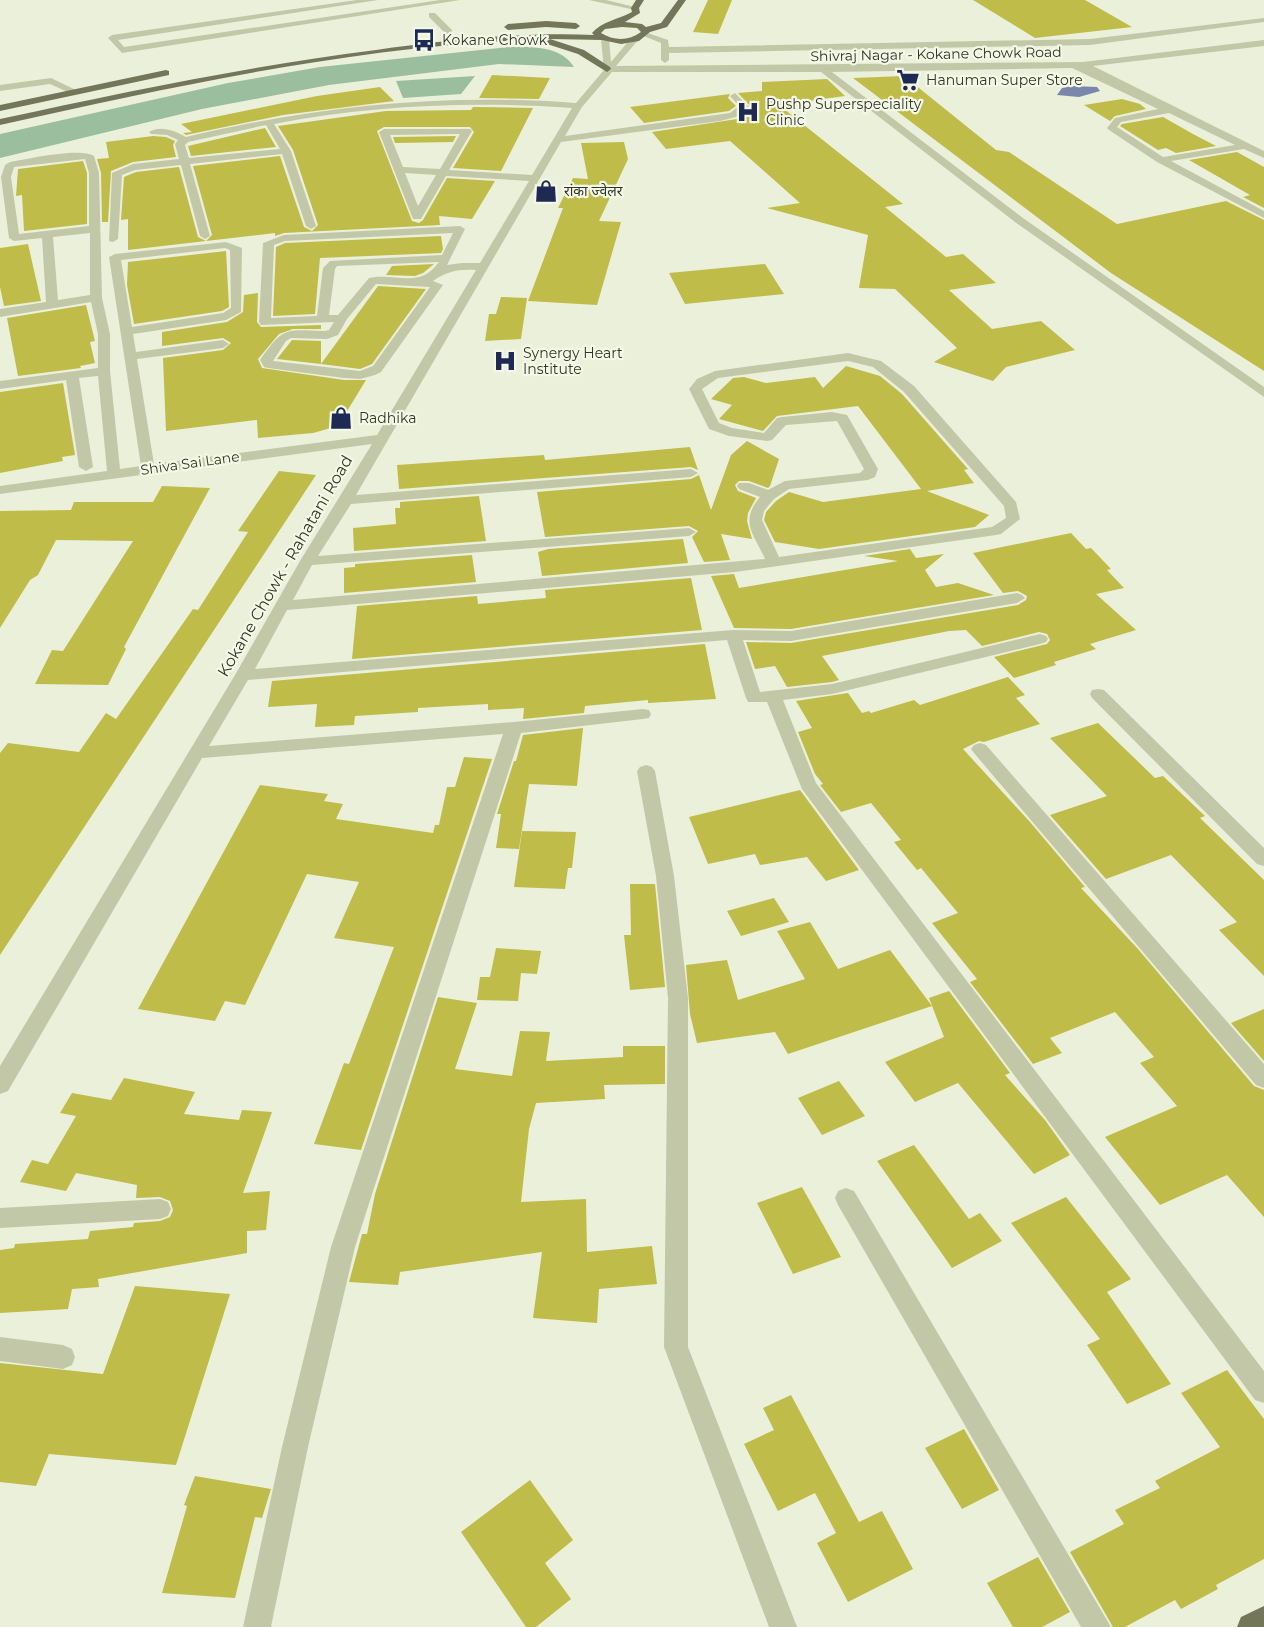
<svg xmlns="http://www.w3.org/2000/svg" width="1264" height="1627" viewBox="0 0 1264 1627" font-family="Montserrat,'Noto Sans Devanagari',sans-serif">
<rect width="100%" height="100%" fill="#ebf0db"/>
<g fill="#9bbf9e">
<path d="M 509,47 C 532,47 560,45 574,67 L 499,64 L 329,85 L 202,109 L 0,158 L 0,134 L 228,83 L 320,67 Z"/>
<path d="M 475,76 L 461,94 L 403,98 L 396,81 Z"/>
</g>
<path fill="#7b86ac" d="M 1071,86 L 1097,87 L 1100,91 L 1079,97 L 1057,95 L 1062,88 Z"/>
<g fill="#c0bc49">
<path d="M 708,0 L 732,0 L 718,34 L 693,32 Z"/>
<path d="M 973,0 L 1085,0 L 1132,27 L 1035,38 Z"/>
<path d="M 492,75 L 550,78 L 539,99 L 479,98 Z"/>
<path d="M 904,76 L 996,150 L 1009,152 L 1117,224 L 1226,201 L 1264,220 L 1264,371 L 1111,273 L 853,78 Z"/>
<path d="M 827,79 L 845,96 L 779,105 L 903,204 L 885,207 L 946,257 L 963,254 L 996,283 L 949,290 L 992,329 L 1041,321 L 1075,350 L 1006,367 L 993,381 L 934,362 L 957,348 L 895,289 L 859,288 L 868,235 L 767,208 L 800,203 L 730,141 L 666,149 L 652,132 L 737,119 L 751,107 L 738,93 L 762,91 L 762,82 Z"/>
<path d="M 380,87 L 394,101 L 283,115 L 186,135 L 183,133 L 192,132 L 181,124 L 317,96 Z"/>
<path d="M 730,94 L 728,98 L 736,106 L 729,111 L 644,123 L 630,107 Z"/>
<path d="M 1122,99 L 1140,104 L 1146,109 L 1115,116 L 1110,121 L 1084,105 Z"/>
<path d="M 473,107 L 533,108 L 501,171 L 453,168 L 474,132 L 470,127 L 384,127 L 377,131 L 412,221 L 419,223 L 423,220 L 447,178 L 495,181 L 472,219 L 439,216 L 440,225 L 284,233 L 275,236 L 275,233 L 128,250 L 128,219 L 121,220 L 124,177 L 136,172 L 179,167 L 198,237 L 206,241 L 212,235 L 193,166 L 280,156 L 304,227 L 312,231 L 318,225 L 293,150 L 278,126 L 386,111 L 471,110 Z"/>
<path d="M 1163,117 L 1193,134 L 1216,146 L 1176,153 L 1166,148 L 1158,150 L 1120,126 L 1122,124 Z"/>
<path d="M 265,128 L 276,147 L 191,156 L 188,146 Z"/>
<path d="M 153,136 L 166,137 L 175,141 L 173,145 L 176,157 L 133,162 L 111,171 L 108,222 L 102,222 L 101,173 L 97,159 L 109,158 L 106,142 Z"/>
<path d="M 456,136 L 453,142 L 395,143 L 393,137 Z"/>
<path d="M 624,142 L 628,159 L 599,221 L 621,222 L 597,305 L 528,301 L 563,208 L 558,208 L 573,178 L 588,179 L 581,143 Z"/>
<path d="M 1237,152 L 1264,167 L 1264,208 L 1243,197 L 1250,195 L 1189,160 Z"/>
<path d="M 83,161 L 87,173 L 87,224 L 24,231 L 22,195 L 16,196 L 18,169 Z"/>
<path d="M 441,236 L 443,249 L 441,253 L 320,258 L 315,314 L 273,316 L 276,247 L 285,243 Z"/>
<path d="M 28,244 L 41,301 L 4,306 L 0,287 L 0,248 Z"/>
<path d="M 226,251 L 229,307 L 222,311 L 134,324 L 127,285 L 128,262 Z"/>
<path d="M 434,264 L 423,273 L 415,276 L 386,275 L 392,266 Z"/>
<path d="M 765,264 L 784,294 L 685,304 L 669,273 Z"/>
<path d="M 378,286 L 426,289 L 372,364 L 360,369 L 321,364 Z"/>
<path d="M 258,293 L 257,322 L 261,327 L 321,325 L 321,329 L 293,329 L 279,334 L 258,359 L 262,368 L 344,380 L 366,380 L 338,426 L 313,433 L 258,438 L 257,420 L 166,431 L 163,358 L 223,350 L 231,343 L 223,338 L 162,346 L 162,332 L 227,322 L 243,312 L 244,295 Z"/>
<path d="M 501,297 L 527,298 L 521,339 L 485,341 L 489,314 L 496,314 Z"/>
<path d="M 86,305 L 95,341 L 90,342 L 95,363 L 80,366 L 81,368 L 18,376 L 7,318 Z"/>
<path d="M 292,340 L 321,341 L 321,364 L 277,359 Z"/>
<path d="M 846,366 L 880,376 L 902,394 L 968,469 L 964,470 L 974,483 L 927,491 L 989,515 L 975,527 L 819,549 L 775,542 L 764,520 L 766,512 L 776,501 L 789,492 L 823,502 L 921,489 L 858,406 L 777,416 L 763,431 L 719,419 L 732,405 L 711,399 L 733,378 L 744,377 L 766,383 L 815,377 L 823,388 Z"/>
<path d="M 63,383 L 75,455 L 62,457 L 63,461 L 0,473 L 0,392 Z"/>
<path d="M 747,441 L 779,459 L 770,486 L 768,488 L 749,481 L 739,481 L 735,485 L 738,491 L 756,498 L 748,513 L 747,521 L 752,539 L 721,534 L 730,560 L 704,562 L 692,537 L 698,531 L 689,526 L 545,537 L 537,492 L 691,479 L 699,475 L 711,510 L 731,455 Z"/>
<path d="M 690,447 L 698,470 L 691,467 L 399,489 L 397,465 L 544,455 L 545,460 Z"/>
<path d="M 279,471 L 316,475 L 0,955 L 0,753 L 8,743 L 79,752 L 106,713 L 116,719 L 193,609 L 198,610 L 248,532 L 238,531 Z"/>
<path d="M 162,486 L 210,488 L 124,647 L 126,649 L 108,685 L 35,684 L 52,650 L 63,651 L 133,541 L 56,540 L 38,575 L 30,580 L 0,628 L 0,511 L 71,510 L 74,502 L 153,502 Z"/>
<path d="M 479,496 L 486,541 L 354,551 L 353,528 L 396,524 L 395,508 L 400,508 L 400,502 Z"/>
<path d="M 1071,533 L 1086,549 L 1091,548 L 1111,569 L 1107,570 L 1124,588 L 1096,594 L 1136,630 L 1090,644 L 1096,649 L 1054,662 L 1056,665 L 1014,678 L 994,657 L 1047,644 L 1050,640 L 1047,634 L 1039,632 L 982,646 L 966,630 L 949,631 L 822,656 L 839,680 L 832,682 L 787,687 L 775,666 L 755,669 L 746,642 L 791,643 L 1018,605 L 1026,600 L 1027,596 L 1018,591 L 1003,593 L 973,553 Z"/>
<path d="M 683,539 L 688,563 L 542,576 L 538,552 L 548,549 Z"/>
<path d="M 910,549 L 916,558 L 944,554 L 925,570 L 936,587 L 958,583 L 994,595 L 791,629 L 734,628 L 711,576 L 734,574 L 739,588 L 898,561 L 864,556 Z"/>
<path d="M 472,555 L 476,582 L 344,593 L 344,568 L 355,567 L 355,564 Z"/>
<path d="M 691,578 L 702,630 L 352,659 L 357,606 L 477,596 L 478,604 L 546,598 L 545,590 Z"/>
<path d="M 705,644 L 716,699 L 648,703 L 648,700 L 585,706 L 584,713 L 523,719 L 524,708 L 488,710 L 488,704 L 418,708 L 418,712 L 355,716 L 354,725 L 315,727 L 317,704 L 268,707 L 272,681 Z"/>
<path d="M 1008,677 L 1025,695 L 1016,698 L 1040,724 L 984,742 L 979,741 L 963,749 L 1030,822 L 1085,887 L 1081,888 L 1138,949 L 1254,1086 L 1264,1090 L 1264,1217 L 1227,1175 L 1160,1205 L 1105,1137 L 1177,1106 L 1140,1063 L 1154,1057 L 1115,1012 L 1050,1038 L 1062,1053 L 1033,1064 L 970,982 L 977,979 L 932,923 L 958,913 L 921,868 L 917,870 L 894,842 L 901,840 L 871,803 L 841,812 L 820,785 L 823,784 L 815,774 L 798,732 L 812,728 L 796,701 L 848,693 L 862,713 L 869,711 L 871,713 L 914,700 L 920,705 Z"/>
<path d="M 1098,723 L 1155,778 L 1163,776 L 1205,816 L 1200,818 L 1264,880 L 1264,976 L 1219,930 L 1237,922 L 1171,855 L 1106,879 L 1050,815 L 1107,796 L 1050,738 Z"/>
<path d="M 583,728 L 577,786 L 529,784 L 519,849 L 496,848 L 501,814 L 497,814 L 514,761 L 516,761 L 523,735 Z"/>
<path d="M 464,757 L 492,759 L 361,1150 L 314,1144 L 344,1063 L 349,1064 L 394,947 L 334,938 L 359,882 L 307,874 L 245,1005 L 225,1001 L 215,1021 L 138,1009 L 260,785 L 328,794 L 324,801 L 343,804 L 336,819 L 433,833 L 435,825 L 439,825 L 447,787 L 455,787 Z"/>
<path d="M 800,790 L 859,870 L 826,881 L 807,857 L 760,865 L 755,854 L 708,864 L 689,817 Z"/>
<path d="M 522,831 L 576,832 L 572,868 L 568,868 L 565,889 L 514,887 Z"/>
<path d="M 630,884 L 655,884 L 665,987 L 630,990 L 624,935 L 631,935 Z"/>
<path d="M 774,898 L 789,922 L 741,936 L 727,911 Z"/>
<path d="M 810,922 L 838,969 L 890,950 L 932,1006 L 788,1054 L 775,1032 L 697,1043 L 690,1014 L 686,965 L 727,960 L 738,1000 L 805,979 L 777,931 Z"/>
<path d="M 496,948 L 541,951 L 537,974 L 521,973 L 518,1001 L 477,1000 L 480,977 L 490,977 Z"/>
<path d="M 949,991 L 1010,1073 L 1005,1075 L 1045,1120 L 1070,1155 L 1034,1174 L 958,1083 L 915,1102 L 885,1062 L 944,1037 L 929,998 Z"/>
<path d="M 438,997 L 477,1003 L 455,1069 L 512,1076 L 520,1031 L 550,1032 L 546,1061 L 623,1057 L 623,1046 L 665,1046 L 665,1084 L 604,1085 L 605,1099 L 536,1103 L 529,1129 L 521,1202 L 586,1199 L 587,1252 L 652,1246 L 657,1284 L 599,1289 L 597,1323 L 533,1318 L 542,1252 L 400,1272 L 398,1285 L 349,1282 L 362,1234 L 367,1234 L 375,1194 Z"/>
<path d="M 1264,1009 L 1264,1061 L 1231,1023 Z"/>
<path d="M 124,1078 L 195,1092 L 184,1114 L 239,1120 L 242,1110 L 272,1112 L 243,1193 L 270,1191 L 266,1230 L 247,1231 L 247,1253 L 98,1279 L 99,1287 L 72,1289 L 68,1309 L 0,1313 L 0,1250 L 14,1248 L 15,1244 L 88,1239 L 90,1231 L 133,1227 L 134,1223 L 160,1221 L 170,1217 L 173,1210 L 170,1201 L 160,1197 L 136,1198 L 137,1185 L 76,1173 L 66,1191 L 20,1182 L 32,1160 L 48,1164 L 76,1116 L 60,1113 L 72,1093 L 111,1100 Z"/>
<path d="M 839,1081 L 865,1116 L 822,1135 L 798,1098 Z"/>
<path d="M 914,1145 L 969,1219 L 980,1213 L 1002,1241 L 952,1268 L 877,1161 Z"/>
<path d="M 802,1187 L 841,1257 L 793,1274 L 757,1203 Z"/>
<path d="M 1066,1197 L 1131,1279 L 1107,1292 L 1171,1384 L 1127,1404 L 1087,1345 L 1100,1339 L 1011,1223 Z"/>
<path d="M 135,1286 L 230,1294 L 176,1465 L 49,1454 L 36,1486 L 0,1482 L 0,1363 L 103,1374 Z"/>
<path d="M 1227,1370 L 1264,1419 L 1264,1559 L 1216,1585 L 1218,1589 L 1181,1609 L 1175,1600 L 1125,1627 L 1113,1627 L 1070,1552 L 1124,1524 L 1115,1510 L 1160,1488 L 1155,1481 L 1220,1447 L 1181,1393 Z"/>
<path d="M 791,1395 L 859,1522 L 882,1511 L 913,1569 L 848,1602 L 817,1543 L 836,1533 L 815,1493 L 778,1511 L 744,1444 L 774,1430 L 763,1408 Z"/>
<path d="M 964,1429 L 999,1490 L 962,1509 L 925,1448 Z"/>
<path d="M 195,1476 L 271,1489 L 262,1518 L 255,1517 L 235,1598 L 162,1593 L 187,1506 L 184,1505 Z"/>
<path d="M 530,1480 L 573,1540 L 545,1563 L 571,1599 L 536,1627 L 526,1627 L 461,1532 Z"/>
<path d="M 1038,1557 L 1070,1612 L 1042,1627 L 1013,1627 L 987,1583 Z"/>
</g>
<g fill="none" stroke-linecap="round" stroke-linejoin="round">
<g fill="#c2c8a7" fill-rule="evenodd">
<path d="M 357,0 L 378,0 L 118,40 L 124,47 L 440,0 L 460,0 L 122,53 L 108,38 L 112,35 Z"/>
<path d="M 589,0 L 606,0 L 639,8 L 635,10 Z"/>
<path d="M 429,13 L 435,13 L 452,30 L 452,34 L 446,34 L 429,17 Z"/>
<path d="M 1264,18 L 1264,22 L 1090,45 L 669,53 L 669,60 L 665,63 L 661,60 L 661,43 L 641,35 L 645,32 L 668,40 L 669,47 L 1090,39 Z"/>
<path d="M 605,36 L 609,39 L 611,62 L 632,37 L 639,39 L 616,66 L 1083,62 L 1264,40 L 1264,46 L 1093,66 L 1264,151 L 1264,158 L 1244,149 L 1171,161 L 1264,211 L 1264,218 L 1157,162 L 1109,130 L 1107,128 L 1115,118 L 1158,109 L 1072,68 L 832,72 L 1023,218 L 1264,387 L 1264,397 L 1015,222 L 821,72 L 612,72 L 582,107 L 565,136 L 730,113 L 739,106 L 730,96 L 735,93 L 749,107 L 736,117 L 720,121 L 561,142 L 356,495 L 691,469 L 698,473 L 691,477 L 351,504 L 318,556 L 689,528 L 696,532 L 689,536 L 312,565 L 293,600 L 765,559 C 754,534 739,522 760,497 L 739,489 L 737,486 L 739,483 L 749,483 L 768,490 L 785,481 L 860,473 L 864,469 L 837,421 L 786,425 L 772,440 L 767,441 L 729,436 L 709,429 L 689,389 L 697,379 L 715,371 L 848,353 L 881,361 L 914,386 L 1016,502 L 1020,519 L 1001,534 L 996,535 L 735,572 L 287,610 L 255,669 L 733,630 L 791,631 L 1017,593 L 1022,595 L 1025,598 L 1017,603 L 791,641 L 743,640 L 760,692 L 832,684 L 1040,634 L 1046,636 L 1048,639 L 1046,642 L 1040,644 L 832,694 L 783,700 L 816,783 L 1264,1371 L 1264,1403 L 1255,1400 L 802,789 L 767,702 L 748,702 L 746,698 L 727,640 L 248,680 L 209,746 L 514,722 L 643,709 L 649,710 L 651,714 L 649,718 L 643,719 L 521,733 L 355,1247 L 308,1447 L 271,1627 L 243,1627 L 282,1447 L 331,1247 L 503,734 L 202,758 L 8,1091 L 0,1094 L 0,1066 L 235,675 L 300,561 L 372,444 L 0,494 L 0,486 L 107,471 L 98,376 L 79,378 L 93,467 L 86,471 L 79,467 L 66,380 L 0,389 L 0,381 L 98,368 L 98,334 L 91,302 L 0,317 L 0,309 L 46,302 L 42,238 L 14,241 L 9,238 L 1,177 L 5,165 L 10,162 C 27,159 81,147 94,156 L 99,173 L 102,298 L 110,334 L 110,371 L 120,469 L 141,466 L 109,257 L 115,254 L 226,242 L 242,248 L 241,312 L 226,320 L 133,334 L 136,352 L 223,340 L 229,344 L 223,348 L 137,359 L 154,464 L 377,435 L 476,270 C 459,269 447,271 433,281 L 443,285 L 381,372 L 375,375 L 360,379 L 344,378 L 268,368 L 264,367 L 260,360 C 284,326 285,330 325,331 L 329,330 L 334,322 L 261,325 L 259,322 L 263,243 L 284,235 L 460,226 L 465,229 L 447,265 L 462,263 L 480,263 L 529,181 L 446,176 L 421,219 L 413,219 L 379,132 L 384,129 L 470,129 L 472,131 L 449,170 L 532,175 L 572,108 C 472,101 373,105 274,124 L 291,151 L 316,226 L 311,229 L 306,226 L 282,154 L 190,164 L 210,236 L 205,239 L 200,236 L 181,165 L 135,170 L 122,175 L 118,239 L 113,242 L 109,241 L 112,173 L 133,164 L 179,159 L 175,144 L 178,140 L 167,135 L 151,134 L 149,132 C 161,125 175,131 186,137 C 317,106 441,93 576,103 L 604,70 L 601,39 ZM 1169,113 L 1235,145 L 1163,157 L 1117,127 L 1121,122 ZM 266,125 L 280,149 L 189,158 L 185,145 L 188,142 ZM 460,134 L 440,169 L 403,167 L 390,135 ZM 85,159 L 89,173 L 89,226 L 19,234 L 11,177 L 14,167 ZM 405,173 L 436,175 L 418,206 ZM 90,233 L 90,295 L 58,300 L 53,237 ZM 453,233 L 442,255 L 330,261 L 323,268 L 317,316 L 271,318 L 274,245 L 285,241 ZM 225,248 L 230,250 L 231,308 L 223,313 L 132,327 L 121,260 ZM 439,262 C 419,290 396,272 369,278 L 338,315 L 329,315 L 335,269 L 337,266 ZM 376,284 L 430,287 L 373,366 L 360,371 L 273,361 L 286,341 L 291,338 L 327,339 L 338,335 L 347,319 ZM 848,361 L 873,367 L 904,392 L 1004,506 L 1006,518 L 992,527 L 779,557 L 762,520 L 764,511 L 774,499 L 789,489 L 868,480 L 875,477 L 878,469 L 847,415 L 832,412 L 782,417 L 777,418 L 764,433 L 732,428 L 719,423 L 702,389 L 718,378 Z"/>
<path d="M 51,78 L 78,91 L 70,93 L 50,84 L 0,91 L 0,85 Z"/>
<path d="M 1098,689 L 1104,690 L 1264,848 L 1264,866 L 1257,864 L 1092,698 L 1090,694 L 1092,690 Z"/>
<path d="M 980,743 L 986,745 L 1264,1064 L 1264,1088 L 1256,1085 L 974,753 L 971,749 L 974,745 Z"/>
<path d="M 646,765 L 652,767 L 655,771 L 674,876 L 688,998 L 688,1347 L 797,1627 L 769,1627 L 664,1347 L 668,998 L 656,876 L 637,771 L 640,767 Z"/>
<path d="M 846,1188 L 854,1191 L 1111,1627 L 1081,1627 L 838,1205 L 835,1198 L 838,1191 Z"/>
<path d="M 160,1199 L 168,1202 L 171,1209 L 168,1216 L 160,1219 L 0,1228 L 0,1208 Z"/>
<path d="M 0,1337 L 63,1345 L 72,1349 L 75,1357 L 72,1365 L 63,1369 L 0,1361 Z"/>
</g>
<g fill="#747659" fill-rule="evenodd">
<path d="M 636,0 L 644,0 L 639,8 L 640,13 L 625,22 L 642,24 L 646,27 L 661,23 L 678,0 L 686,0 L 667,27 L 650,32 L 639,41 L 621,44 L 602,40 L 550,39 L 584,50 L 610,67 L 611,69 L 607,72 L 578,54 L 547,44 L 546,42 L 550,39 C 365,44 180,85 0,125 L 0,119 C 125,92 249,66 376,50 C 448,40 520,32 594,35 L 592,33 C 601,22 619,19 632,12 L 631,8 ZM 622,27 L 637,28 L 641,32 C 629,41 614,41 601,33 L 605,29 Z"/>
<path d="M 546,21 L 576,23 L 580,26 L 576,29 L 546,27 L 508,30 L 504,27 L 508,24 Z"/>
<path d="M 166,70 L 169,71 L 169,75 L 0,111 L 0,105 Z"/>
<path d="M 1264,1606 L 1264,1627 L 1237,1627 L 1241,1617 Z"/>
</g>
</g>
<defs>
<g id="bus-bare" transform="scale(1.8)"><path d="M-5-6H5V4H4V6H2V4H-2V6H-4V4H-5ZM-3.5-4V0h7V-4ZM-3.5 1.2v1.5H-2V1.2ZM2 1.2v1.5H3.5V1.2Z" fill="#1f2a54" stroke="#f4f8e7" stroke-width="2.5" paint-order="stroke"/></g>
<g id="supermarket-bare" transform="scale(1.8)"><path d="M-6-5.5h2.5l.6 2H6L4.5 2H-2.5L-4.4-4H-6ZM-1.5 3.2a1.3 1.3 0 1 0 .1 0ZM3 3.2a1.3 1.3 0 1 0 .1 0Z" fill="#1f2a54" stroke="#f4f8e7" stroke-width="2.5" paint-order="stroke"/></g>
<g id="hospital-bare" transform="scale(1.8)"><path d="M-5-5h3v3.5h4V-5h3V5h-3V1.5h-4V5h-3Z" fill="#1f2a54" stroke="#f4f8e7" stroke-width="2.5" paint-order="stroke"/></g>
<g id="shop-bare" transform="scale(1.8)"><path d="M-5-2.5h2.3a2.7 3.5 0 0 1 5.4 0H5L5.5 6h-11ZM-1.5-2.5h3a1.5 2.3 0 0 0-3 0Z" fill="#1f2a54" stroke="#f4f8e7" stroke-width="2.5" paint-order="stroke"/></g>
</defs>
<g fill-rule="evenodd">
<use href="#bus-bare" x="424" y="40"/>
<use href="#supermarket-bare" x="908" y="80"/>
<use href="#hospital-bare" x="748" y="112"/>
<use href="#shop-bare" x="546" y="191"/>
<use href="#hospital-bare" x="505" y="361"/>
<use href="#shop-bare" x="341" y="418"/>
</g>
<g text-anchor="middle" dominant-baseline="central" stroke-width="4.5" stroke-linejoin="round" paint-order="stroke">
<g font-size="14" fill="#343527" stroke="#f4f8e7" text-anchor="start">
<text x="442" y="40">Kokane Chowk</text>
<text x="926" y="80">Hanuman Super Store</text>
<text x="766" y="104">Pushp Superspeciality<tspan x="766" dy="16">Clinic</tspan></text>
<text x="564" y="191">रांका ज्वेलर</text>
<text x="523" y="353">Synergy Heart<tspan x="523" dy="16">Institute</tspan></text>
<text x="359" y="418">Radhika</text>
</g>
<g font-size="14" fill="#343527" stroke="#f4f8e7">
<text transform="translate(936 54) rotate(-1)">Shivraj Nagar - Kokane Chowk Road</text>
<text transform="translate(190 463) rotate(-8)">Shiva Sai Lane</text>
</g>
<g font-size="16" fill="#343527" stroke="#f4f8e7">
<text transform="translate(285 566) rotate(-60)">Kokane Chowk - Rahatani Road</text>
</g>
</g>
</svg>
